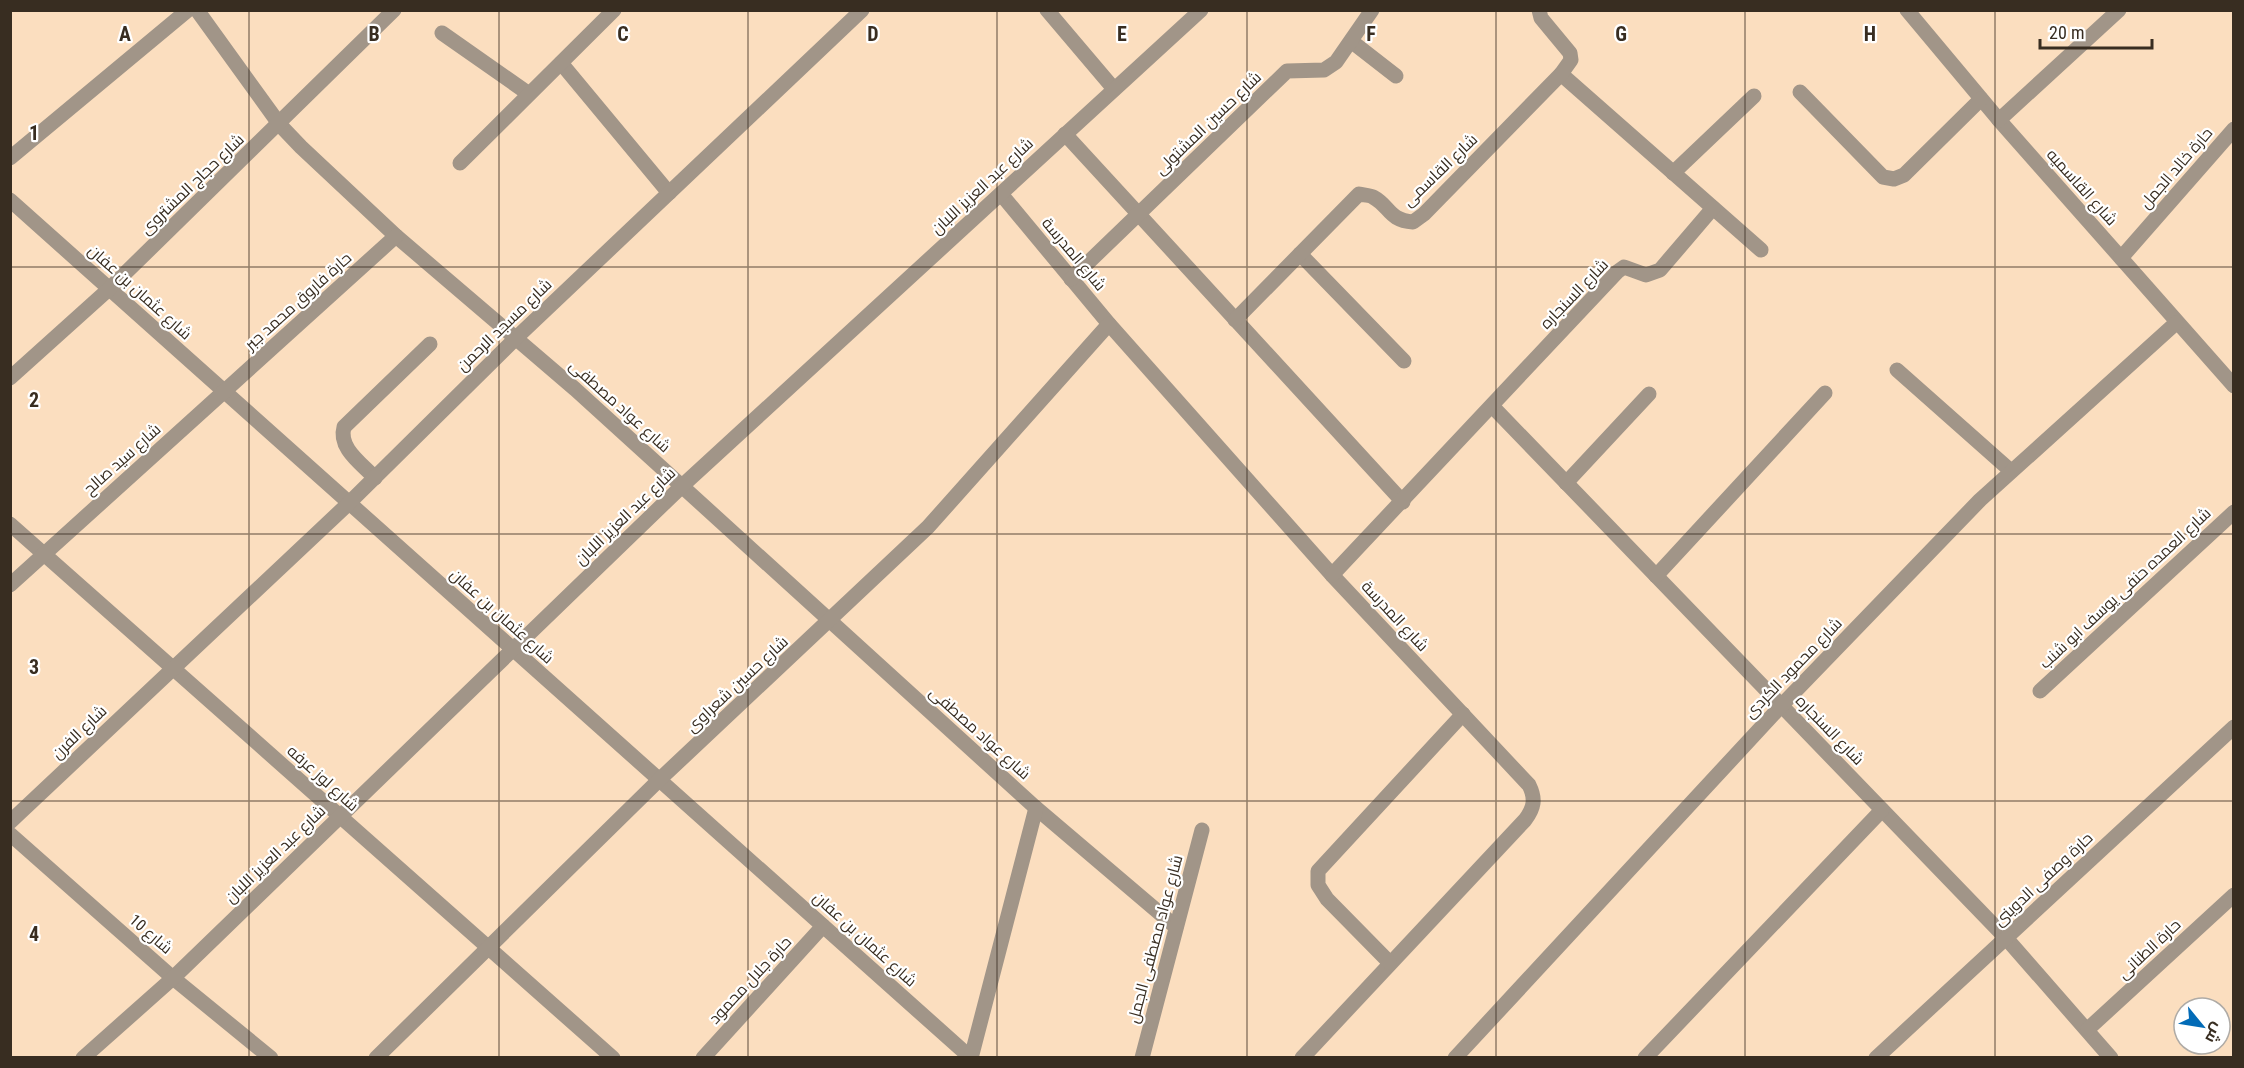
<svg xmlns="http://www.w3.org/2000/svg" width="2244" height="1068" viewBox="0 0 2244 1068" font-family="'Roboto Condensed',Cairo,sans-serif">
<rect width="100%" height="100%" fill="#fbdebf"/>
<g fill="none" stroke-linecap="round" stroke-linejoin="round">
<path stroke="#a19588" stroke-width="15" d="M 375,478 C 361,463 338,448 344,427 L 430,344"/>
<g stroke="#a19588" stroke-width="15">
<path d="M 197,10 L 280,125 L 301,147 L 396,236 L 575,389 L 1036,808 L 1176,927"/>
<path d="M 1047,10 L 1114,89"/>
<path d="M 1907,10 L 1999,120 L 2234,386"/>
<path d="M 442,33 L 529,94"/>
<path d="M 1351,41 L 1396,76"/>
<path d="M 561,63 L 669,193"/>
<path d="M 1561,74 L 1761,250"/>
<path d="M 1800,92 L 1883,177 L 1894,179 L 1904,175 L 1981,99"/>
<path d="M 1999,120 L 2119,10"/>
<path d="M 1065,134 L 1403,502"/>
<path d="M 10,158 L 188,10"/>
<path d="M 460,163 L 614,10"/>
<path d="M 1673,173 L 1754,96"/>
<path d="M 1001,194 L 1109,324 L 1332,575 L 1529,785 C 1536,799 1534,808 1525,820 L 1302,1058"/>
<path d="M 10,200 L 971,1058"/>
<path d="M 1300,254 L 1404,361"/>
<path d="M 2121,258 L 2234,129"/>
<path d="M 1071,279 L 1287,71 L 1324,70 L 1336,62 L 1372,10"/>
<path d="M 1235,320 L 1359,194 C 1363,195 1370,195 1373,197 C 1390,206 1388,220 1413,222 L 1424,214 L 1561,74 L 1571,60 L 1570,53 L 1541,18 L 1539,10"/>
<path d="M 1897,370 L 2011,471"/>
<path d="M 10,378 L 109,289 L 394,10"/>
<path d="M 1492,406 L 2006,938 L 2111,1058"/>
<path d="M 1566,483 L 1649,394"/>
<path d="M 10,524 L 613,1058"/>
<path d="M 1332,575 L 1617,272 L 1624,267 L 1646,275 L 1660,270 L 1713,208"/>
<path d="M 1656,576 L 1825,393"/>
<path d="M 10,585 L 396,236"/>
<path d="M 2040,691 L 2234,512"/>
<path d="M 10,822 L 348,504 L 516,338 L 862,10"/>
<path d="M 10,834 L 173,978 L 271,1058"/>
<path d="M 1389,962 L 1327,899 L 1318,885 L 1318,871 L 1463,714"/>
<path d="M 2088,1029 L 2234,895"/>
<path d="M 83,1058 L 173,978 L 682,486 L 1201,10"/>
<path d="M 376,1058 L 659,780 L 928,527 L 1109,324"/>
<path d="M 703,1058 L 823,926"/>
<path d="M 971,1058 L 1036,808"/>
<path d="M 1142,1058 L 1202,830"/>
<path d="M 1455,1058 L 1781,706 L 1980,500 L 2176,323"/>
<path d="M 1645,1058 L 1882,810"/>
<path d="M 1876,1058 L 2234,727"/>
</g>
</g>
<path fill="none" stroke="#382d21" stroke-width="1.5" stroke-opacity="0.55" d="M 249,10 L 249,1058M 499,10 L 499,1058M 748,10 L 748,1058M 997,10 L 997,1058M 1247,10 L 1247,1058M 1496,10 L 1496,1058M 1745,10 L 1745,1058M 1995,10 L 1995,1058M 10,267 L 2234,267M 10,534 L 2234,534M 10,801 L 2234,801"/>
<g text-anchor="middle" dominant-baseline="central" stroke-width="4.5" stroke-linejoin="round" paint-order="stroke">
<g font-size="16" fill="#382d21" stroke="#fff">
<text transform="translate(1208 123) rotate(-44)">شارع حسين المشتولى</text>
<text transform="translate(2176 168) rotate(-49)">حارة خالد الجمل</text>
<text transform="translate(1440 170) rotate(-44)">شارع القاسمى</text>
<text transform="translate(192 184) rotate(-44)">شارع حجاج المشتروى</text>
<text transform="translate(982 186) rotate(-43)">شارع عبد العزيز اللبان</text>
<text transform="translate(2082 187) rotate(48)">شارع القاسميه</text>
<text transform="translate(1074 254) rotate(50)">شارع المدرسة</text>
<text transform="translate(140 292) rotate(42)">شارع عثمان بن عفان</text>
<text transform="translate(1574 294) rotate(-46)">شارع السنجاره</text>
<text transform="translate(298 301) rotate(-42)">حارة فاروق محمد جبر</text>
<text transform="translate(504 325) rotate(-44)">شارع مسجد الرحمن</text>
<text transform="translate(620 406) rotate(42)">شارع عواد مصطفى</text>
<text transform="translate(122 459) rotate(-42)">شارع سيد صالح</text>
<text transform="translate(625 516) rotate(-44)">شارع عبد العزيز اللبان</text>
<text transform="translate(2125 588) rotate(-43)">شارع العمده حنفى يوسف ابو شنب</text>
<text transform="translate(502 616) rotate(42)">شارع عثمان بن عفان</text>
<text transform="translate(1395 616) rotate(47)">شارع المدرسة</text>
<text transform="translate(1793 668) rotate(-46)">شارع محمود الكردى</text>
<text transform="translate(737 684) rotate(-43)">شارع حسين شعراوى</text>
<text transform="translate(1830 730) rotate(46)">شارع السنجاره</text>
<text transform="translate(79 732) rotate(-44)">شارع الفرن</text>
<text transform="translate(980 733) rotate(42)">شارع عواد مصطفى</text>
<text transform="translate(323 778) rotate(42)">شارع لوز عرفه</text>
<text transform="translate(275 854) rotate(-44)">شارع عبد العزيز اللبان</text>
<text transform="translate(2043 879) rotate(-43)">حارة وصفى الدوينى</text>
<text transform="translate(151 934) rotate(41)">شارع 10</text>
<text transform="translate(865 939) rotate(42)">شارع عثمان بن عفان</text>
<text transform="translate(1155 939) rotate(-75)">شارع عواد مصطفى الجمل</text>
<text transform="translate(2149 949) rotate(-43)">حارة الطنانى</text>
<text transform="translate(750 980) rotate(-47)">حارة جلال محمود</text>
</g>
</g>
<g font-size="20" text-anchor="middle" font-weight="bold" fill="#382d21" stroke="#fff" stroke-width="4.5" stroke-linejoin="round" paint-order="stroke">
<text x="125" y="41">A</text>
<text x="374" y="41">B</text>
<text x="623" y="41">C</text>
<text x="873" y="41">D</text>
<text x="1122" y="41">E</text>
<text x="1371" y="41">F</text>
<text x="1621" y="41">G</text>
<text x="1870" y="41">H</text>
<text x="34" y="140">1</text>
<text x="34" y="407">2</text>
<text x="34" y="674">3</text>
<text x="34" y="941">4</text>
</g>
<rect width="2244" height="1068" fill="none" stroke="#382d21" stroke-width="24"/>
<g transform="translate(2202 1026) rotate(120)"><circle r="28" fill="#ffffff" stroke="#afaba6" stroke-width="1.5"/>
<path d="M0-4.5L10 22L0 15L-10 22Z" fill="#026bb7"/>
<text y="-9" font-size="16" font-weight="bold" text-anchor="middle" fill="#382d21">ش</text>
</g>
<path d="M2040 39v9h112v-9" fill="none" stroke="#382d21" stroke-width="3"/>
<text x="2049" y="39" font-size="18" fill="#382d21" stroke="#ffffff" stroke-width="4.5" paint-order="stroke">20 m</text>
</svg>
